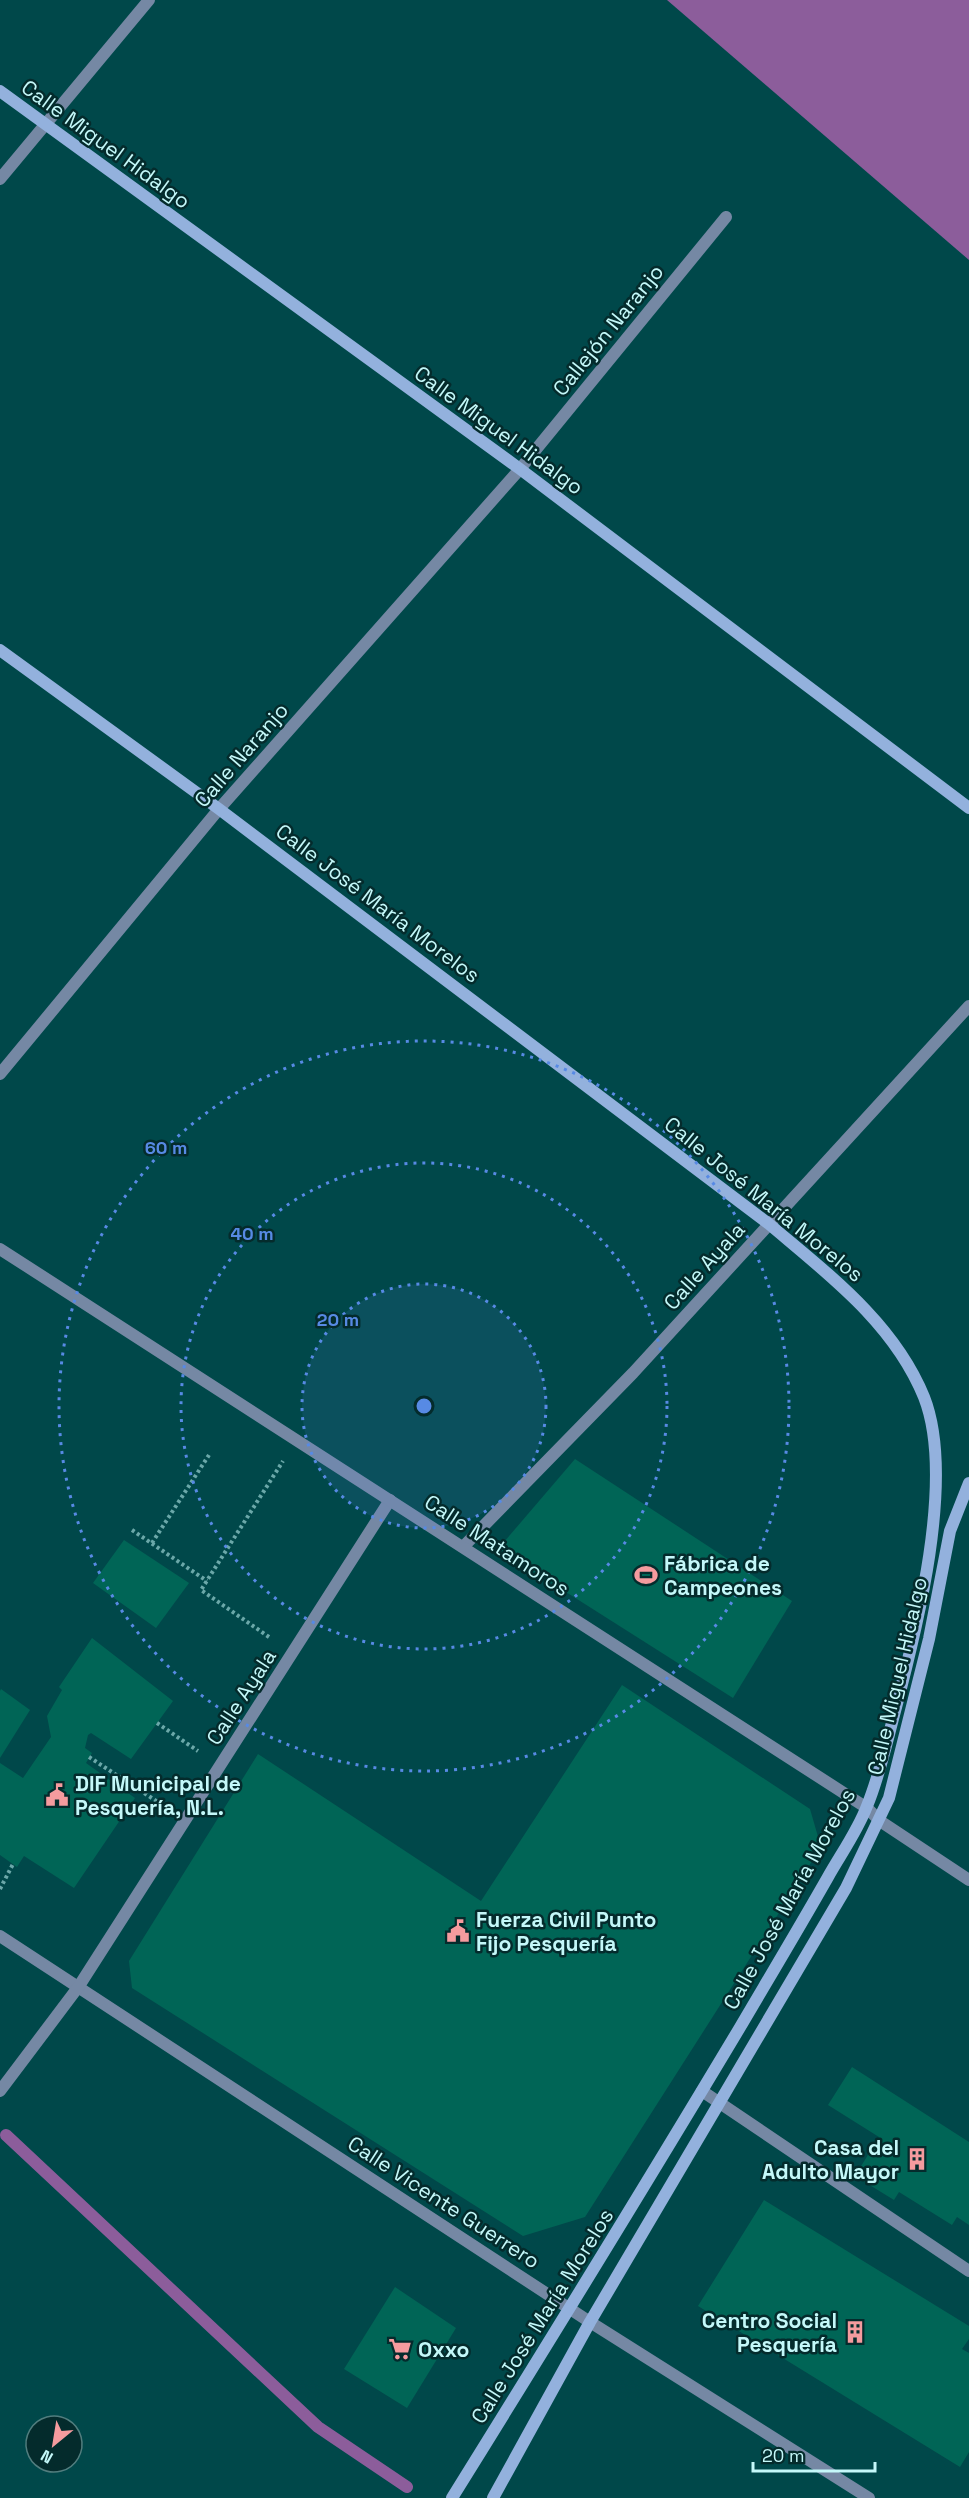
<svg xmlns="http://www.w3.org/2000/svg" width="969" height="2498" viewBox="0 0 969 2498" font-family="'Space Grotesk',sans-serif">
<rect width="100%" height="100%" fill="#00484a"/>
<path fill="#8c5d9b" d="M 667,0 L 969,0 L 969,260 Z"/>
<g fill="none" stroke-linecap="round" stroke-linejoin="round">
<path stroke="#8c5d9b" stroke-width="12" d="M 6,2135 L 318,2427 L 407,2487"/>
</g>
<g fill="#006556">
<path d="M 575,1459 L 792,1601 L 733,1698 L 498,1549 Z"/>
<path d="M 124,1540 L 189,1583 L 156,1628 L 93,1583 Z"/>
<path d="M 92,1638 L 173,1701 L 131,1759 L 91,1733 L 88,1735 L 85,1748 L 92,1753 L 86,1763 L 135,1798 L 74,1888 L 24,1856 L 17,1867 L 0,1855 L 0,1763 L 23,1778 L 51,1737 L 47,1716 L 62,1690 L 59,1687 Z"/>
<path d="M 622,1685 L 810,1809 L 821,1847 L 585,2217 L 523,2236 L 132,1988 L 129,1961 L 258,1754 L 481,1901 Z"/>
<path d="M 1,1689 L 30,1710 L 0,1758 L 0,1691 Z"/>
<path d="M 852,2067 L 969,2142 L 969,2225 L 957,2217 L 952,2225 L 899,2192 L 894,2200 L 855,2176 L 879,2137 L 828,2105 Z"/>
<path d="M 764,2200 L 969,2326 L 969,2339 L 962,2349 L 969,2353 L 969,2452 L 960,2467 L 698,2306 Z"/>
<path d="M 395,2287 L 456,2328 L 407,2408 L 344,2369 Z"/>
</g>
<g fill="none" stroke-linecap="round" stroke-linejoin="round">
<g stroke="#6ba8a9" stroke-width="4" stroke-dasharray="3 3" stroke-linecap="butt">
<path d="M 132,1530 L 207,1581"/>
<path d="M 152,1543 L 209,1455"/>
<path d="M 269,1637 L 201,1590 L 283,1461"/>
<path d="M 157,1723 L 198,1751"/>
<path d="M 89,1757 L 164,1806"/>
<path d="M 0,1889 L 13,1864"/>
</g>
<path stroke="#7588a4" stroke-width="12" d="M 702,2091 L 969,2271"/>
<g stroke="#7588a4" stroke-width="12">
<path d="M 0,179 L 149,0"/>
<path d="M 0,1074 L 219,809 L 520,469 L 726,217"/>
<path d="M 463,1547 L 633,1373 L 969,1006"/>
<path d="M 880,1821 L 969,1880"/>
<path d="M 0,1936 L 590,2322 L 869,2498"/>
<path d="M 0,2091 L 79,1986 L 390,1500"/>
</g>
<path stroke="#7588a4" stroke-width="12" d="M 0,1249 L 867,1808 L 880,1821"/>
<g stroke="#93b1dd" stroke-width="12">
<path d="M 0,91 L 520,469 L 969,808"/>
<path d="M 0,650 L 219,809 L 769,1224 C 828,1274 894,1323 924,1397 C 956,1478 916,1632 894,1715 C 886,1745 879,1777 867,1806 C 858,1830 841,1854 828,1877 C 799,1928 769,1978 739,2029 C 645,2186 549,2342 452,2498"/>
<path d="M 493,2498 L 590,2322 L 846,1888 L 889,1798 L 929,1639 L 950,1531 L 969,1483"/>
</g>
</g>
<circle cx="424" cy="1406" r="122" fill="#578ae4" fill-opacity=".12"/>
<g fill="none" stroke="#578ae4" stroke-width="3" stroke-dasharray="3 6">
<circle cx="424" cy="1406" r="122"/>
<circle cx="424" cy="1406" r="243"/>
<circle cx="424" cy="1406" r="365"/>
</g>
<defs>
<g id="stadium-bare" transform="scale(1.8)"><path d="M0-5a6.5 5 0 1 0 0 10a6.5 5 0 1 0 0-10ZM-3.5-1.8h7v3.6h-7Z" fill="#f59b9e" stroke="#042b2c" stroke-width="2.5" paint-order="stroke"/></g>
<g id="civic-bare" transform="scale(1.8)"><path d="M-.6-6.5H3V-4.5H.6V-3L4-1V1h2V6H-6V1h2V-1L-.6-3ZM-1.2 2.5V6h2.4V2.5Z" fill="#f59b9e" stroke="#042b2c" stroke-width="2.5" paint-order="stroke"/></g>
<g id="building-bare" transform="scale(1.8)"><path d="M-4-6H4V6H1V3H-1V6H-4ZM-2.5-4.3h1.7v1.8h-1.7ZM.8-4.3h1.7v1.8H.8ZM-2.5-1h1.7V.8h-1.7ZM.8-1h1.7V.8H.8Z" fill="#f59b9e" stroke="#042b2c" stroke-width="2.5" paint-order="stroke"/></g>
<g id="supermarket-bare" transform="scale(1.8)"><path d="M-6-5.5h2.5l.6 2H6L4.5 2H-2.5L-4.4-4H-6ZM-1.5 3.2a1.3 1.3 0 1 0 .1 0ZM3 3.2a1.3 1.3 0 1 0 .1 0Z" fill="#f59b9e" stroke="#042b2c" stroke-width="2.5" paint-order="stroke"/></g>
</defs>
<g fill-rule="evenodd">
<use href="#stadium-bare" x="646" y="1575"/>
<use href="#civic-bare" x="57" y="1795"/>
<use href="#civic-bare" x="458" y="1931"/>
<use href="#building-bare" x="917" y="2159"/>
<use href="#building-bare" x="855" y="2332"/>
<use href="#supermarket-bare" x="400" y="2349"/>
</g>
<g text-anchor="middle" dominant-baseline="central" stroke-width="5" stroke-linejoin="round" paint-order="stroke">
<g font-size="21" fill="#c4f8f9" stroke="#042b2c">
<text transform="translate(106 144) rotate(36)">Calle Miguel Hidalgo</text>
<text transform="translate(608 330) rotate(-51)">Callejón Naranjo</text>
<text transform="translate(499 430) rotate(36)">Calle Miguel Hidalgo</text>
<text transform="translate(241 755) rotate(-49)">Calle Naranjo</text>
<text transform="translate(378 903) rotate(37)">Calle José María Morelos</text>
<text transform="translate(764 1199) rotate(39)">Calle José María Morelos</text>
<text transform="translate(704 1266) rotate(-48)">Calle Ayala</text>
<text transform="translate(497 1545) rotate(33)">Calle Matamoros</text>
<text transform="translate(897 1676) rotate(-77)">Calle Miguel Hidalgo</text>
<text transform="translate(241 1697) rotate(-57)">Calle Ayala</text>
<text transform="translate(789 1899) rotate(-61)">Calle José María Morelos</text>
<text transform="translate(444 2202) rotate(33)">Calle Vicente Guerrero</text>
<text transform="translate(542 2316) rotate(-58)">Calle José María Morelos</text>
</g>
<g font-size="21" font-weight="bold" fill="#c4f8f9" stroke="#042b2c" text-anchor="start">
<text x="664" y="1563">Fábrica de<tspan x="664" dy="24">Campeones</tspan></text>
<text x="75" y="1783">DIF Municipal de<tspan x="75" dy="24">Pesquería, N.L.</tspan></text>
<text x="476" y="1919">Fuerza Civil Punto<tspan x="476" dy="24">Fijo Pesquería</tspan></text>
<text x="899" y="2147" text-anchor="end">Casa del<tspan x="899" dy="24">Adulto Mayor</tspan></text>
<text x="837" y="2320" text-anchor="end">Centro Social<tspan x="837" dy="24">Pesquería</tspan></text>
<text x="418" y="2349">Oxxo</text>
</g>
</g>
<circle cx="424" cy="1406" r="9" fill="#578ae4" stroke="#042b2c" stroke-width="3"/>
<g font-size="18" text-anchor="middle" font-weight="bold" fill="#578ae4" stroke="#042b2c" stroke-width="5" stroke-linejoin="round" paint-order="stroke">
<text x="166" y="1154">60 m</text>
<text x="252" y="1240">40 m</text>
<text x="338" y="1326">20 m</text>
</g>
<g transform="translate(54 2444) rotate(210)"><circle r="28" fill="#042b2c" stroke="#517d7e" stroke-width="1.5"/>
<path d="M0-4.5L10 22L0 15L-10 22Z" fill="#f59b9e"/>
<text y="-9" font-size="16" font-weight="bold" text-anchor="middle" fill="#c4f8f9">N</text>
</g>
<path d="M753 2462v9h122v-9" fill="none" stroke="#c4f8f9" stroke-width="3"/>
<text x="762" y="2462" font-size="18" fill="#c4f8f9" stroke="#042b2c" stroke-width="4.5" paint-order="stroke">20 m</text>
</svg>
